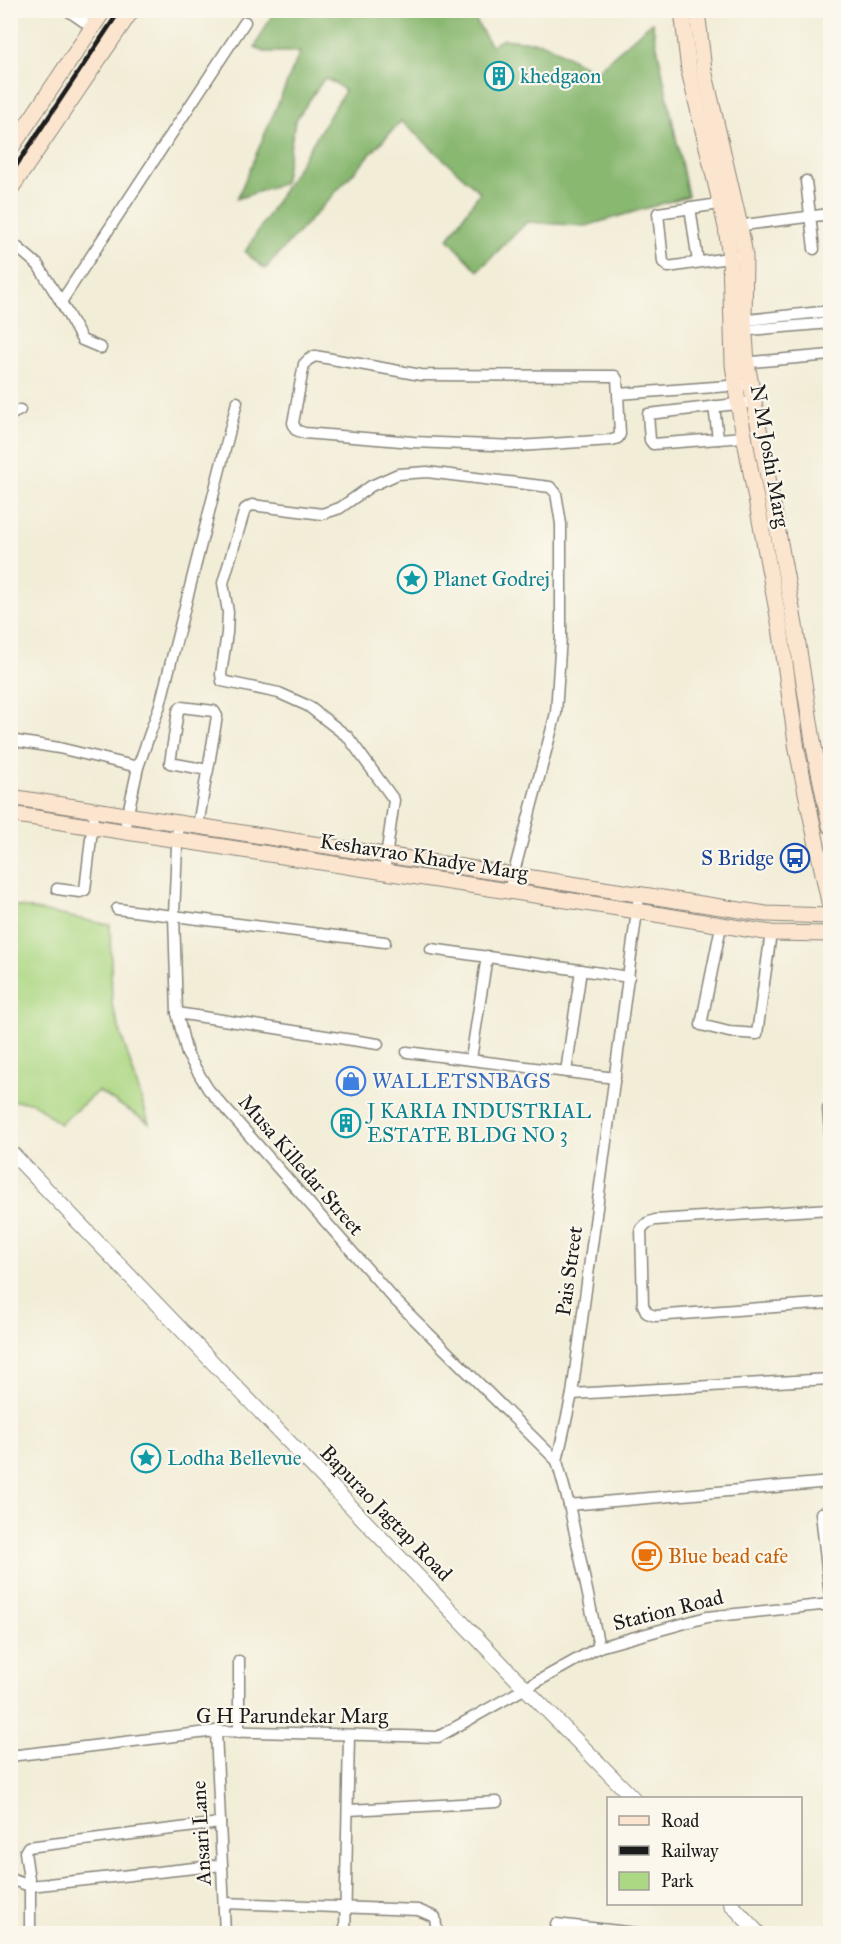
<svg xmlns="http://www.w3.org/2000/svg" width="841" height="1944" viewBox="0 0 841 1944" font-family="'IM FELL Great Primer',serif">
<rect width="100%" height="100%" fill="#fbf7ec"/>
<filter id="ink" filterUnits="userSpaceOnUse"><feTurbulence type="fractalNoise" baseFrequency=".0167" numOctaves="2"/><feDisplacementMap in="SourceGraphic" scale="12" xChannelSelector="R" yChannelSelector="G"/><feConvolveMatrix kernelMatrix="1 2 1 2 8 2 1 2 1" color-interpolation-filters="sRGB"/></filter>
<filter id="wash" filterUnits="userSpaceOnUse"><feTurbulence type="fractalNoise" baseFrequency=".008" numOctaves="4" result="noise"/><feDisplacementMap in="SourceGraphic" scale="24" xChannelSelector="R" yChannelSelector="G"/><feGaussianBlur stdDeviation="1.35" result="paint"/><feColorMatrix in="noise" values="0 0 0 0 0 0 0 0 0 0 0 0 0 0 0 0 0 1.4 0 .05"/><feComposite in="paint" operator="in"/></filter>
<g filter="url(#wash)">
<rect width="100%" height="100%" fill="#f2edd7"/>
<path fill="#acd783" stroke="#647a50" stroke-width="1.5" d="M 11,905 L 110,925 L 112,1005 L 149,1123 L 98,1091 L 60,1124 L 32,1102 L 11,1101 Z"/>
<path fill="#89b871" stroke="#526a46" stroke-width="1.5" d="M 274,11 L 470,11 L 491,46 L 503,39 L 544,43 L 595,72 L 652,22 L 688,196 L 586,226 L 527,222 L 478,271 L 448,239 L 480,192 L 401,121 L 265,269 L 245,252 L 345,91 L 335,83 L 324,79 L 295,121 L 284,183 L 237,199 L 300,52 L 264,52 L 255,47 Z"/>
</g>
<g filter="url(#ink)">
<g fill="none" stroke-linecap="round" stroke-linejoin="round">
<g stroke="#87847a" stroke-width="13">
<g id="minor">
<path d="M 67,10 L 93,28"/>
<path d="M 806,181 L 814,249"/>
<path d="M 726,203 L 658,213 L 663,262 L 668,267 L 735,257"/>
<path d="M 690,207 L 698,262"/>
<path d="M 736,226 L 830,214"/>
<path d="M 10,241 L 38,265 L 61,302 L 245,22"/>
<path d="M 61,302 L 82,340 L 101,348"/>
<path d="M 738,321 L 830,311"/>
<path d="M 738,331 L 830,323"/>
<path d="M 741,363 L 830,355"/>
<path d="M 618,394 L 620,434 L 618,438 L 612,440 L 518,446 L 413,442 L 304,433 L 296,430 L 293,423 L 304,364 L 308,360 L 315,356 L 421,375 L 611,376 L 615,376 L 617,379 L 618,394 L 743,385"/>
<path d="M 714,406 L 718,439"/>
<path d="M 10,415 L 20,410"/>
<path d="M 744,437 L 653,444 L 650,440 L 648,414 L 754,402"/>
<path d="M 10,740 L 59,748 L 138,767"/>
<path d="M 126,822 L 138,767 L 160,705 L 237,402"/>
<path d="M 178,823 L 174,915 L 177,1013 L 187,1054 L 208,1089 L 394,1299 L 557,1461"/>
<path d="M 198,826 L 206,778 L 208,770 L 217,716 L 214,711 L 181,707 L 178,711 L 170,763 L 208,770"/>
<path d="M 384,872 L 394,800 L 348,737 L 308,706 L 279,693 L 222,681 L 221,674 L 227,633 L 228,612 L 223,583 L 245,509 L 252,505 L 322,514 L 340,508 L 371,486 L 398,474 L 427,472 L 550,487 L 556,493 L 561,524 L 561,636 L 556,713 L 509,891"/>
<path d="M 57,889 L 80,892 L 85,890 L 93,821"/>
<path d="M 117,909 L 385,942"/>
<path d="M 721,926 L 701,1025 L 729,1032 L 757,1034 L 771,933"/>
<path d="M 431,949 L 629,977"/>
<path d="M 177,1013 L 378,1044"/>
<path d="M 407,1052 L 615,1078"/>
<path d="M 471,1059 L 487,956"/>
<path d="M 566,1072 L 581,970"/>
<path d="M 828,1109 L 830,1132"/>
<path d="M 830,1209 L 655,1220 L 647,1223 L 641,1229 L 643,1305 L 647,1313 L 655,1316 L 830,1303"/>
<path d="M 572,1394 L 830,1379"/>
<path d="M 569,1505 L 830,1482"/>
<path d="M 821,1513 L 830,1597"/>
<path d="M 599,1647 L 569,1505 L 557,1461 L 572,1394 L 639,896"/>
<path d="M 216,1731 L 225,1934"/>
<path d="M 239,1732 L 239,1661"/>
<path d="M 10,1756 L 216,1731 L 438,1737 L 599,1647 L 707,1617 L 830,1604"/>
<path d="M 349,1810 L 497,1802"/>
<path d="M 10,1879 L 30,1886 L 222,1865"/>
<path d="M 224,1903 L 418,1910 L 435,1917 L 437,1934"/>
<path d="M 556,1924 L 645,1934"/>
<path d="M 30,1934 L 30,1886 L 25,1852 L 28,1847 L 220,1823"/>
<path d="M 345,1934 L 349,1736"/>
</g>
</g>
<g stroke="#87847a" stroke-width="16">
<g id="tertiary">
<path d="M 10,1151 L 526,1689 L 633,1798"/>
<path d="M 731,1904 L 759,1934"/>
</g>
</g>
<g stroke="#87847a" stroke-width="17">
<g id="secondary">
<path d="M 682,10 L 689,71 L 726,227 L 730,258 L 733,364 L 738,403 L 780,627 L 797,750 L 830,907"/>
<path d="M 697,10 L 704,70 L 740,226 L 745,256 L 744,321 L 747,363 L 795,625 L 814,747 L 830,826"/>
<path d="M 10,150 L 104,10"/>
<path d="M 10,190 L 132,10"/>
<path d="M 10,797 L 766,914 L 830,916"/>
<path d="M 10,814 L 637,911 L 771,933 L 830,934"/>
</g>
</g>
<use href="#minor" stroke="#fff" stroke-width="10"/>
<use href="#tertiary" stroke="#fff" stroke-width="14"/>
<use href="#secondary" stroke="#fce5cf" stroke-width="15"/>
<path stroke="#1c1c1c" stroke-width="4.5" d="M 10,175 L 120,10"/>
</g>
</g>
<defs>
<g id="building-ring" transform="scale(1.5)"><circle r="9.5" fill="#fbf7ec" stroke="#0f9aa8" stroke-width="1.5"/><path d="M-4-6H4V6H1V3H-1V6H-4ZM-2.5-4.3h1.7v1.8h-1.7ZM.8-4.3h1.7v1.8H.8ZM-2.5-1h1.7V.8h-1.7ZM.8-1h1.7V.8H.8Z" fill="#0f9aa8"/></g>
<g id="sight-ring" transform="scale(1.5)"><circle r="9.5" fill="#fbf7ec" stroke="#0f9aa8" stroke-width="1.5"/><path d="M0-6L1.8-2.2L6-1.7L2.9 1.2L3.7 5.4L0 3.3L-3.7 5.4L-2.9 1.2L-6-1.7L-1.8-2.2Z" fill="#0f9aa8"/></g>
<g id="bus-ring" transform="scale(1.5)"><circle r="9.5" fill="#fbf7ec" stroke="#1a4fb4" stroke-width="1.5"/><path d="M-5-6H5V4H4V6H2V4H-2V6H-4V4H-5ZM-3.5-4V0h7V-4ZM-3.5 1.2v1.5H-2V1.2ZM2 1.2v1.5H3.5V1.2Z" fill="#1a4fb4"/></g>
<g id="shop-ring" transform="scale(1.5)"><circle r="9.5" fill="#fbf7ec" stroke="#3f7fe0" stroke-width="1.5"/><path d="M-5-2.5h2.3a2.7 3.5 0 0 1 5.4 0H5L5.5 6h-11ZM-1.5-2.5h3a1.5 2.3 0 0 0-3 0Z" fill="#3f7fe0"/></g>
<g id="cafe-ring" transform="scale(1.5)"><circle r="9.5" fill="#fbf7ec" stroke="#e8710a" stroke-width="1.5"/><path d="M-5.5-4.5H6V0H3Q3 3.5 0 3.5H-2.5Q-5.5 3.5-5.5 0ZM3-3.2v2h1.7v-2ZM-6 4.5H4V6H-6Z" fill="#e8710a"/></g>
</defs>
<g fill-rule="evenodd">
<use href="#building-ring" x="499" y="76"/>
<use href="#sight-ring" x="412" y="579"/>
<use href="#bus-ring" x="795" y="858"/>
<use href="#shop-ring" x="351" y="1081"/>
<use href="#building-ring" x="346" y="1123"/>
<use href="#sight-ring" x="146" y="1458"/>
<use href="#cafe-ring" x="647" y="1556"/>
</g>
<g text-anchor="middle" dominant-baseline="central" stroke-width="4.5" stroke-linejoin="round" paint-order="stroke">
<g font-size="21" fill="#0d838f" stroke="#fbf7ec" text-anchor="start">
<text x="520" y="76">khedgaon</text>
<text x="433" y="579">Planet Godrej</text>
<text x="367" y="1111">J KARIA INDUSTRIAL<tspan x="367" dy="24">ESTATE BLDG NO 3</tspan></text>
<text x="167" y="1458">Lodha Bellevue</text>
</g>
<g font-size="21" fill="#1c1c1c" stroke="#fbf7ec">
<text transform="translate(770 456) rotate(80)">N M Joshi Marg</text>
<text transform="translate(424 857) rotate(9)">Keshavrao Khadye Marg</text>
<text transform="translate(301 1165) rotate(49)">Musa Killedar Street</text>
<text transform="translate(569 1271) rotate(-82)">Pais Street</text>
<text transform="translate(386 1513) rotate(46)">Bapurao Jagtap Road</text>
<text transform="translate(668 1610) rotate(-14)">Station Road</text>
<text x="292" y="1716">G H Parundekar Marg</text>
<text transform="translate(201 1833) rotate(-93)">Ansari Lane</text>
</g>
<g font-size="21" fill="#164399" stroke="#fbf7ec" text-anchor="end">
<text x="774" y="858">S Bridge</text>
</g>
<g font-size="21" fill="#366cbe" stroke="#fbf7ec" text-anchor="start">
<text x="372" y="1081">WALLETSNBAGS</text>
</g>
<g font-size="21" fill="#c56008" stroke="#fbf7ec" text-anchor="start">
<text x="668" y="1556">Blue bead cafe</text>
</g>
</g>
<rect width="841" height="1944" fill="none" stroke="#fbf7ec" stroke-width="36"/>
<rect x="607" y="1797" width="195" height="108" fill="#fbf7ec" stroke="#a29f99" stroke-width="1.5"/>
<rect x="619" y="1816" width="30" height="9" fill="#fce5cf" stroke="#a29f99" stroke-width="1.5"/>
<text x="661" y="1827" font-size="18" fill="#1c1c1c">Road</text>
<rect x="619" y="1846" width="30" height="9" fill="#1c1c1c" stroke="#a29f99" stroke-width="1.5"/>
<text x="661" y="1857" font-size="18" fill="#1c1c1c">Railway</text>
<rect x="619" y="1872" width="30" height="18" fill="#acd783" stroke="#a29f99" stroke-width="1.5"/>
<text x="661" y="1887" font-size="18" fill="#1c1c1c">Park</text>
</svg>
